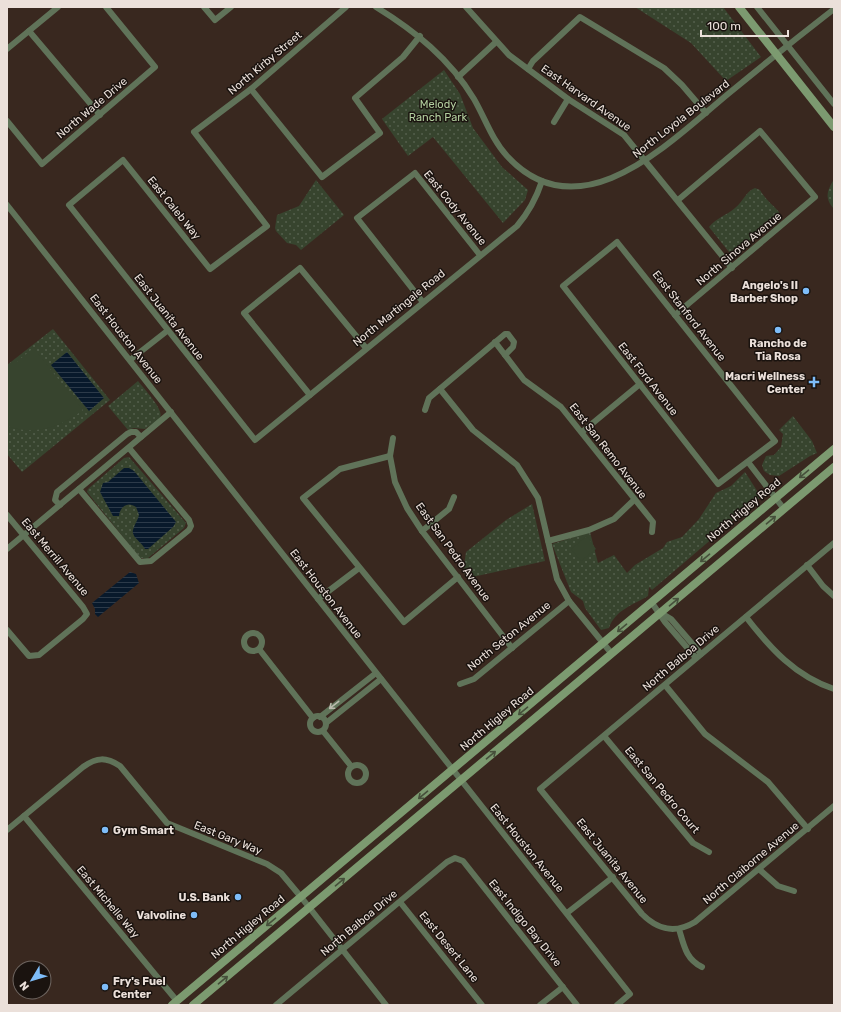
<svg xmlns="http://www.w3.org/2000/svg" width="841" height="1012" viewBox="0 0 841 1012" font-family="Rubik,sans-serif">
<defs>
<pattern id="grass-dots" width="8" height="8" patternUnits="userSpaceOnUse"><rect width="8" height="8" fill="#37442e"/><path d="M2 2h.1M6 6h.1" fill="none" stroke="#545f4c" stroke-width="1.8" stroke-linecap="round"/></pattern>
<pattern id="water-rules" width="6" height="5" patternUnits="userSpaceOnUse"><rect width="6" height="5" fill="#08192b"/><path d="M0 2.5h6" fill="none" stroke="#2c3a49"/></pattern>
</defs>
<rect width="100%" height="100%" fill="#39281f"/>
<g fill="url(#grass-dots)">
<path d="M 635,7 L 723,7 L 761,57 L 726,81 L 691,43 Z"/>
<path d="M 444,70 L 460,94 L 473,128 L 502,167 L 528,190 L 525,200 L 503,223 L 433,137 L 408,156 L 382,119 Z"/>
<path d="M 834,179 L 834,209 C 824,198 827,191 834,179 Z"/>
<path d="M 316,180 L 344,215 L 301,250 L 296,245 L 287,243 L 276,231 L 275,228 L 277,215 L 299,206 Z"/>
<path d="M 755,188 L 760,190 C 765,199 772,204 779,212 L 778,216 L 733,257 L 709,227 C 716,218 727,215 735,208 C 743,202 746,191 755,188 Z"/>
<path d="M 53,329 L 110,400 L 22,472 L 7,454 L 7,365 Z"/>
<path d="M 138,381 C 143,388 165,410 160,418 C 157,422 149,426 145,429 L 134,428 L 128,430 L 108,406 Z"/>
<path d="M 793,416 L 812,441 L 817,453 L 810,456 L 779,476 L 770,475 L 764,471 L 762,465 L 766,456 L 774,455 L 781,447 L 783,434 L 779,430 Z"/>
<path d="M 129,457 L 186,523 L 184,528 L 147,559 L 140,558 L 87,492 L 88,489 L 124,458 Z"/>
<path d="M 745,472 L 761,497 L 652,590 L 649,587 L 648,596 C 633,605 615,610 609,628 L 601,630 L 585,608 L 583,601 L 571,592 L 552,544 L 590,532 L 598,563 L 614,555 L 627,573 L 635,565 L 663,548 L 667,542 L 682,537 L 699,519 L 716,493 L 731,486 Z"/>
<path d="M 532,504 L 545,561 L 468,578 L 463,572 L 466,552 L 506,520 Z"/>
</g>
<g fill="#37442e">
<path d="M 452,102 L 461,114 L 443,129 L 434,117 Z"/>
<path d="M 31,350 L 35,350 L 83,410 C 61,427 35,436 7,426 L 7,370 Z"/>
<path d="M 587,536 L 596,549 L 581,561 L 571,549 Z"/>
</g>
<g fill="url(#water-rules)">
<path d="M 67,352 L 104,398 L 89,411 L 51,365 Z"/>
<path d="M 124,468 L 129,468 L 134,471 L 176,522 L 173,527 L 148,549 L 145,549 C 142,542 131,537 133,530 C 134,525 138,520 139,515 L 136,507 C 128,501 120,506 119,516 L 113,516 L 100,492 L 103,483 L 108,482 Z"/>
<path d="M 130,572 L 136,574 L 139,583 L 98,617 L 95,614 L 95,609 L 92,603 Z"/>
</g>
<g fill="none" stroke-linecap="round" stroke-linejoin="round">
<g stroke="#607359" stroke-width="6">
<path d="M 204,7 L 215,20 L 231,7"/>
<path d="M 346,7 L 251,89 L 194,132 L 267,226 L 210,269 L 123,160 L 69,205 L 255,440 L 517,226 C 529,212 536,199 542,181"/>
<path d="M 376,7 C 415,31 450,59 474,99 C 485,118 492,140 507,156 C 580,235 670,142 728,94 C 763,65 798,37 834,9"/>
<path d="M 466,7 L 509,55 L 568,99 L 624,135 L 732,268"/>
<path d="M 757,7 L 834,104"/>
<path d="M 29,31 L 100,115"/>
<path d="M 7,49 L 58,7"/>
<path d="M 528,69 L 533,61 L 580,17 L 664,68 L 682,85 L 706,113"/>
<path d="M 458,77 L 496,42"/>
<path d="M 251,89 L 322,177 L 380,133 L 355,98 L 403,57 L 420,36"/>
<path d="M 7,121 L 42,164 L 155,67 L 106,7"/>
<path d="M 554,122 L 568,99"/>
<path d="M 7,205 L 630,994 L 617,1005"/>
<path d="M 617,242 L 775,441 L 718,484 L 563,286 Z"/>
<path d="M 422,301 L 357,218 L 415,173 L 480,255"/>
<path d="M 675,315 L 815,197 L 760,131 L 678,200"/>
<path d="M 495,342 L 524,380 L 561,407 L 653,522 L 652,532"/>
<path d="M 130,360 L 167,331"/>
<path d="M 440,389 L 473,430 L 517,465 L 538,498 L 557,579 L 569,601 L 612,654"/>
<path d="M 310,395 L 244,313 L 300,268 L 366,348"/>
<path d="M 425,410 L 429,398 L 505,334 L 508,334 L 514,342 L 513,347 L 505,355"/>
<path d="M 582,432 L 640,384"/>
<path d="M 393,438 L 390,456 L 395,482 L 407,508 L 422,531 L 512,648"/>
<path d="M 390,456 L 340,469 L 303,498 L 404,622 L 458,577"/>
<path d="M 748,462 L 784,509"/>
<path d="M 79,489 L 140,562 L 151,561 L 189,530 L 191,526 L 189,520 L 129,448"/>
<path d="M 60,505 L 55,500 L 57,492 L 127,434 L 131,432 L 136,432 L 141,437"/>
<path d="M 7,515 L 83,607 L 87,614 L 83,619 L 39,655 L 29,656 L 7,630"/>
<path d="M 422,531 L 449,509 L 454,497"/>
<path d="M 548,541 L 589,530 L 614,519 L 634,500"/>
<path d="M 834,543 L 540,789 L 642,914 C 658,930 675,934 695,922 L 834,806"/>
<path d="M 7,549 L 171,412"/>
<path d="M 807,565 L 823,586 L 834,596"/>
<path d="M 318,599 L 359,568"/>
<path d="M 652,603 L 665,622 L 696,658"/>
<path d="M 661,613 L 671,619 L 701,654"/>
<path d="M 746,617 C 770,648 795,676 834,689"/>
<circle cx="253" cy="642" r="9"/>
<path d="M 259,649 L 313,718"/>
<path d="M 460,684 L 474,679 L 569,601"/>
<path d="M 665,685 L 705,734 L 768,782 L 808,829"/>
<circle cx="318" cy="724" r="8"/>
<path d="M 320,717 L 376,673"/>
<path d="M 326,723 L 381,679"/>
<path d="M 323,731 L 351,766"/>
<path d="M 604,736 L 693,843 L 709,852"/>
<circle cx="357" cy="774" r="9"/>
<path d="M 24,816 L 177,1001"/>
<path d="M 7,830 L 83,767 C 97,757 106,757 120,766 L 167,823 L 267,864 L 281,873 L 301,897 L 386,1005"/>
<path d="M 760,870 L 778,886 L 794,891"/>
<path d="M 400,902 L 482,1005"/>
<path d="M 567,913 L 613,877"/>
<path d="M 679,929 C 684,946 686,959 702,967"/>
<path d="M 276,1005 L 447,862 L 455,858 L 463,861 L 577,1005"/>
<path d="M 540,1005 L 563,987"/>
</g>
<g stroke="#7c9a70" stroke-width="8">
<path d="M 739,7 L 834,127"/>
<path d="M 172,1005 L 834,449"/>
<path d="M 193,1005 L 834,467"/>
</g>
</g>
<defs><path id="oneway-shaft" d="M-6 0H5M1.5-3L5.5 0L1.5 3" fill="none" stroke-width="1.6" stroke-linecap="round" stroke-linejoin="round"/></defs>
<g stroke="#46503b">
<use href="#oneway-shaft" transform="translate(804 474) rotate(140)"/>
<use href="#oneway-shaft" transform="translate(771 520) rotate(-40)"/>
<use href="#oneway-shaft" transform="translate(705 558) rotate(140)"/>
<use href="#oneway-shaft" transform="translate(674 602) rotate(-40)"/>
<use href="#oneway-shaft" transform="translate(622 628) rotate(140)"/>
<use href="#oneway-shaft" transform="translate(523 711) rotate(140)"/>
<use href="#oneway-shaft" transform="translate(491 755) rotate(-40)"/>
<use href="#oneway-shaft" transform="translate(423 795) rotate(140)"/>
<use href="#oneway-shaft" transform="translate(340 882) rotate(-40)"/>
<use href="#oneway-shaft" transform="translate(271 922) rotate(140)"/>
<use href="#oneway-shaft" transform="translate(223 980) rotate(-40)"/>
</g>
<use stroke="#babaad" href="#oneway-shaft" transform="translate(334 705) rotate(142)"/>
<g fill="#7ebdf9" stroke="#1a130f" stroke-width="1.5">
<circle cx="806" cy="291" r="4"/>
<circle cx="778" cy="330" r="4"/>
<path d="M812 376h4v4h4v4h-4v4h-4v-4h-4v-4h4z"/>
<circle cx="105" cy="830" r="4"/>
<circle cx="238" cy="897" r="4"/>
<circle cx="194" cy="915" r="4"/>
<circle cx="105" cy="987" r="4"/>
</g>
<g text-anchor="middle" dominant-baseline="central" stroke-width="3" stroke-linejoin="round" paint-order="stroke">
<g font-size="11" fill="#ebe0da" stroke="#1a130f">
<text transform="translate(265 63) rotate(-40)">North Kirby Street</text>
<text transform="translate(586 98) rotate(35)">East Harvard Avenue</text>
<text transform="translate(92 108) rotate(-40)">North Wade Drive</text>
<text transform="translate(681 119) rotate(-38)">North Loyola Boulevard</text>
<text transform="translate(174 208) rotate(51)">East Caleb Way</text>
<text transform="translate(455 208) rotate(51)">East Cody Avenue</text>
<text transform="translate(739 249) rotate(-40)">North Sinova Avenue</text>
<text transform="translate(399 308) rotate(-39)">North Martingale Road</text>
<text transform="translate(689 316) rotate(52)">East Stanford Avenue</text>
<text transform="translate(169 317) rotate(52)">East Juanita Avenue</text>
<text transform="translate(126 339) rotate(52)">East Houston Avenue</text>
<text transform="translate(648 379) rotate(52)">East Ford Avenue</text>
<text transform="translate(608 451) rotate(52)">East San Remo Avenue</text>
<text transform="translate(744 510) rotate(-40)">North Higley Road</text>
<text transform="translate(453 552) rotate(54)">East San Pedro Avenue</text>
<text transform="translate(55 557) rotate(50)">East Merrill Avenue</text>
<text transform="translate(326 594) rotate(52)">East Houston Avenue</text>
<text transform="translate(509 636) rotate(-39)">North Seton Avenue</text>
<text transform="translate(681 658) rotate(-40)">North Balboa Drive</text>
<text transform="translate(497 719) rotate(-40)">North Higley Road</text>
<text transform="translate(662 790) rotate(50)">East San Pedro Court</text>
<text transform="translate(228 838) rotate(22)">East Gary Way</text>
<text transform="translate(527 848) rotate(51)">East Houston Avenue</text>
<text transform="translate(612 861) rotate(51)">East Juanita Avenue</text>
<text transform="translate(751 863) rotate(-40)">North Claiborne Avenue</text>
<text transform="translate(108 902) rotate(50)">East Michelle Way</text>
<text transform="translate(359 923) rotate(-40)">North Balboa Drive</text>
<text transform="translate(525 923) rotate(51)">East Indigo Bay Drive</text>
<text transform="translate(248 927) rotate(-40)">North Higley Road</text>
<text transform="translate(449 947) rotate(51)">East Desert Lane</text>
</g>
<g font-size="11" fill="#b3cf9f" stroke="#1a130f">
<text x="438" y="104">Melody<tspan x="438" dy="13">Ranch Park</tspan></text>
</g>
<g font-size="11" font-weight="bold" fill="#ebe0da" stroke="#1a130f" text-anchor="end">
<text x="798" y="285">Angelo's II<tspan x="798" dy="13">Barber Shop</tspan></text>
<text x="778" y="343" text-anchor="middle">Rancho de<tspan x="778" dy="13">Tia Rosa</tspan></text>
<text x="805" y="376">Macri Wellness<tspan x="805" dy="13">Center</tspan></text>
<text x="113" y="830" text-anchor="start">Gym Smart</text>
<text x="230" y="897">U.S. Bank</text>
<text x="186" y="915">Valvoline</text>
<text x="113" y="981" text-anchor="start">Fry's Fuel<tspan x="113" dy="13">Center</tspan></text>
</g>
</g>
<rect width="841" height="1012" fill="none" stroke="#ebe0da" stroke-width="16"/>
<g transform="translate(32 980) rotate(232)"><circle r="19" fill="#1a130f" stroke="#6e6560"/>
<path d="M0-3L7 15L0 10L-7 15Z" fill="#7ebdf9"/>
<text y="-6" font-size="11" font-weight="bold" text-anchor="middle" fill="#ebe0da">N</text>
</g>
<path d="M701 30v6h87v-6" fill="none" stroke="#ebe0da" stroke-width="2"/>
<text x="707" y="30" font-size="12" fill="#ebe0da" stroke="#1a130f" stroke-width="3" paint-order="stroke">100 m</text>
</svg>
